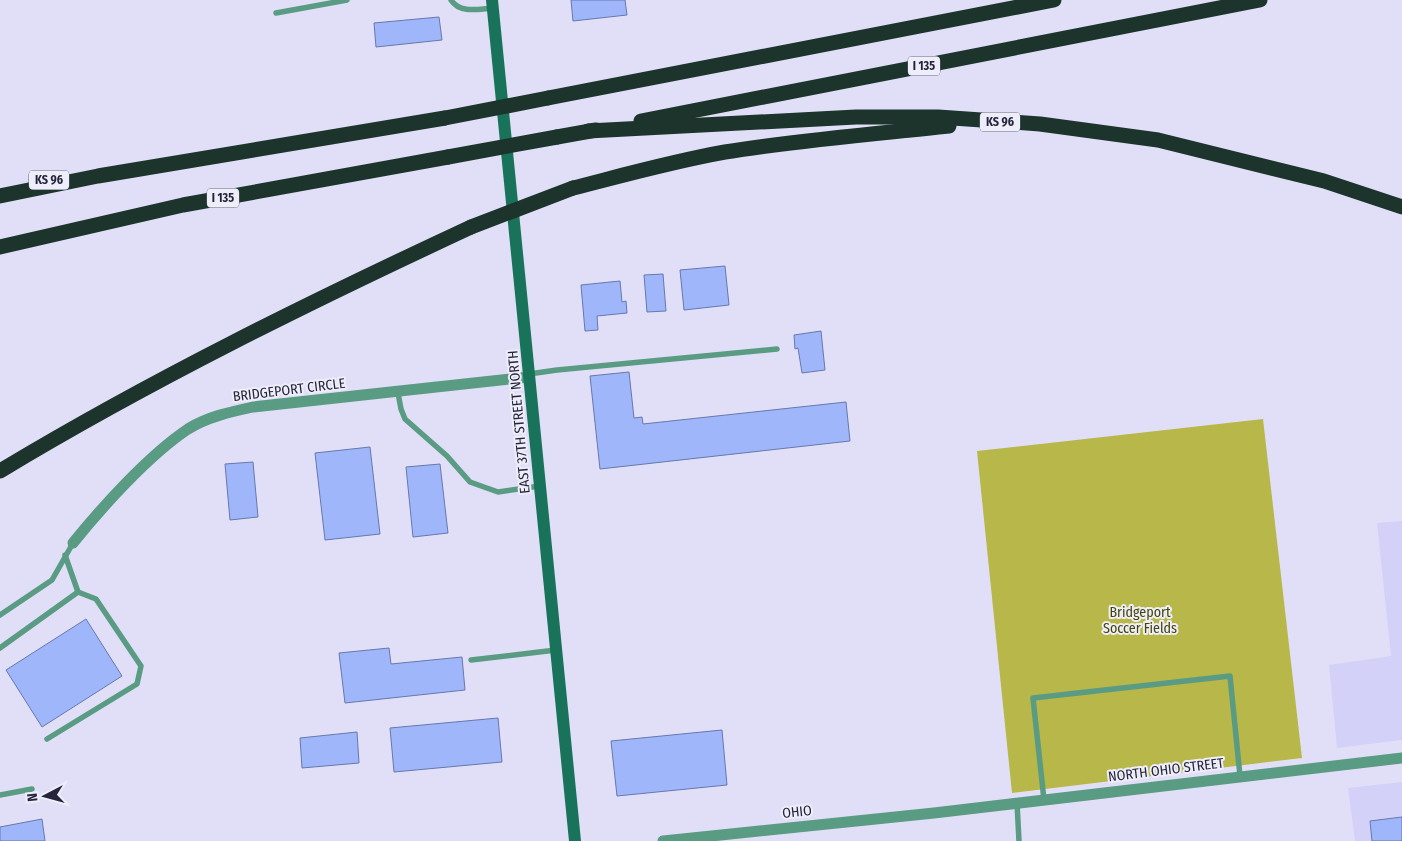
<svg xmlns="http://www.w3.org/2000/svg" width="1402" height="841" viewBox="0 0 1402 841" font-family="'Fira Sans Condensed',sans-serif">
<rect width="100%" height="100%" fill="#e1dff7"/>
<g fill="#d4d1f9">
<path d="M 1402,521 L 1402,740 L 1337,748 L 1329,665 L 1391,656 L 1377,523 Z"/>
<path d="M 1402,782 L 1402,841 L 1355,841 L 1348,788 Z"/>
</g>
<path fill="#b8b749" d="M 1263,419 L 1302,758 L 1012,793 L 977,451 Z"/>
<g fill="#9fb7fa" stroke="#6678ab">
<path d="M 571,0 L 625,0 L 627,15 L 573,21 Z"/>
<path d="M 439,17 L 442,40 L 376,47 L 374,23 Z"/>
<path d="M 725,266 L 729,305 L 684,310 L 680,270 Z"/>
<path d="M 663,274 L 666,311 L 647,312 L 644,275 Z"/>
<path d="M 620,281 L 622,302 L 626,301 L 627,313 L 597,316 L 598,330 L 585,331 L 581,285 Z"/>
<path d="M 821,331 L 825,370 L 802,373 L 798,348 L 795,349 L 794,335 Z"/>
<path d="M 629,372 L 634,418 L 642,417 L 643,424 L 846,402 L 850,441 L 600,469 L 590,376 Z"/>
<path d="M 370,447 L 380,534 L 325,540 L 315,453 Z"/>
<path d="M 253,462 L 258,517 L 230,520 L 225,464 Z"/>
<path d="M 440,464 L 448,533 L 413,537 L 406,467 Z"/>
<path d="M 86,619 L 122,676 L 42,727 L 6,670 Z"/>
<path d="M 389,648 L 391,664 L 462,657 L 465,690 L 345,703 L 339,653 Z"/>
<path d="M 498,718 L 502,762 L 394,772 L 390,728 Z"/>
<path d="M 722,730 L 727,785 L 617,796 L 611,741 Z"/>
<path d="M 357,732 L 359,763 L 302,768 L 300,738 Z"/>
<path d="M 1402,817 L 1402,841 L 1372,841 L 1370,821 Z"/>
<path d="M 42,819 L 45,841 L 0,841 L 0,827 Z"/>
</g>
<g fill="none" stroke-linecap="round" stroke-linejoin="round">
<g stroke="#5a9b84" stroke-width="5.5">
<path d="M 451,0 C 460,14 479,9 493,8"/>
<path d="M 276,13 L 347,0"/>
<path d="M 529,374 L 557,370 L 777,349"/>
<path d="M 398,393 L 401,409 L 405,419 L 447,456 L 470,482 L 498,492 L 540,486"/>
<path d="M 65,555 L 78,592"/>
<path d="M 0,615 L 52,580 L 73,543"/>
<path d="M 0,648 L 78,592 L 96,599 L 141,666 L 137,684 L 47,739"/>
<path d="M 471,660 L 556,650"/>
<path d="M 0,795 L 32,789"/>
<path d="M 1044,800 L 1033,698 L 1230,676 L 1240,776"/>
<path d="M 1017,803 L 1019,841"/>
</g>
<g stroke="#5a9b84" stroke-width="11">
<path d="M 73,543 C 102,507 149,455 188,429 C 207,417 230,412 253,407 L 529,377"/>
<path d="M 663,841 L 934,813 L 1402,758"/>
</g>
<path stroke="#19735a" stroke-width="12" d="M 492,0 L 575,841"/>
<g stroke="#1c342c" stroke-width="15">
<path d="M 548,98 L 1054,0"/>
<path d="M 641,121 L 1260,0"/>
<path d="M 588,131 L 856,117 L 938,117 L 1040,124 L 1158,140 L 1324,181 L 1402,207"/>
<path d="M 557,137 L 596,130"/>
<path d="M 573,188 C 624,175 674,161 725,152 C 799,140 874,134 949,126"/>
<path d="M 0,196 L 98,176 L 445,118"/>
<path d="M 0,247 L 183,205 L 448,157"/>
<path d="M 0,471 C 151,380 312,301 471,227"/>
</g>
<g stroke="#1c342c" stroke-width="15">
<path d="M 445,118 L 548,98"/>
<path d="M 448,157 L 557,137"/>
<path d="M 471,227 L 573,188"/>
</g>
</g>
<g text-anchor="middle" dominant-baseline="central" stroke-width="4" stroke-linejoin="round" paint-order="stroke">
<g fill="#eeeefa" stroke="#626174" stroke-width="1">
<rect x="908" y="56.5" width="32" height="19" rx="4"/>
<rect x="980" y="112.5" width="40" height="19" rx="4"/>
<rect x="29" y="170.5" width="40" height="19" rx="4"/>
<rect x="207" y="188.5" width="32" height="19" rx="4"/>
</g>
<g font-size="12" font-weight="bold" fill="#26243a">
<text x="924" y="66">I 135</text>
<text x="1000" y="122">KS 96</text>
<text x="49" y="180">KS 96</text>
<text x="223" y="198">I 135</text>
</g>
<g font-size="14" fill="#26243a" stroke="#eeeefa">
<text transform="translate(289 390) rotate(-7)">BRIDGEPORT CIRCLE</text>
<text transform="translate(519 422) rotate(-95)">EAST 37TH STREET NORTH</text>
<text transform="translate(1166 770) rotate(-7)">NORTH OHIO STREET</text>
<text transform="translate(797 812) rotate(-6)">OHIO</text>
</g>
<g font-size="14" fill="#454504" stroke="#eeeefa">
<text x="1140" y="612">Bridgeport<tspan x="1140" dy="16">Soccer Fields</tspan></text>
</g>
</g>
<g transform="translate(45 796) rotate(264)" stroke="#eeeefa" stroke-width="4" paint-order="stroke">
<path d="M0-4L9 19L0 12L-9 19Z" fill="#26243a"/>
<text y="-8" font-size="14" font-weight="bold" text-anchor="middle" fill="#26243a">N</text>
</g>
</svg>
